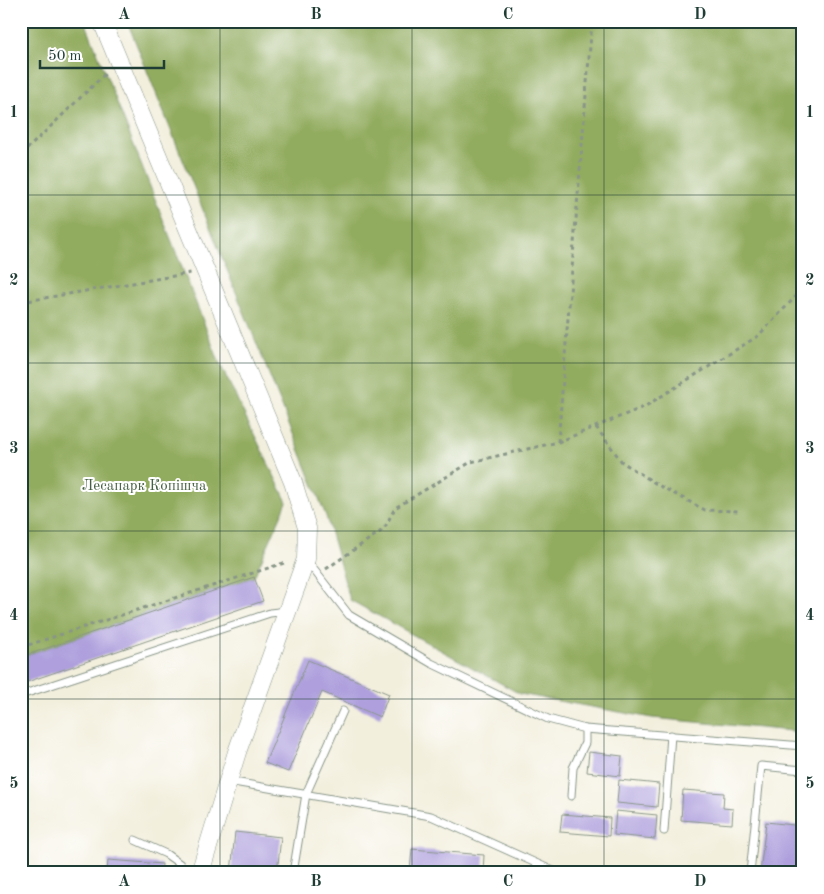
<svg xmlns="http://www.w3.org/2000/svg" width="824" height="894" viewBox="0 0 824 894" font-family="'Old Standard TT',serif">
<rect width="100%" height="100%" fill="#fff"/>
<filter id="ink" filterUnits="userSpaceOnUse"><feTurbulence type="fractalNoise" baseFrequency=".02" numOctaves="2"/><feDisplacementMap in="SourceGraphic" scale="10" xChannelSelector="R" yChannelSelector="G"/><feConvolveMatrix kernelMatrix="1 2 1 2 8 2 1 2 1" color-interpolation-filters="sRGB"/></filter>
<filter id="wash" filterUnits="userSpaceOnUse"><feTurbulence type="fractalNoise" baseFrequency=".0096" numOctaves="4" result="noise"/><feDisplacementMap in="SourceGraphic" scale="20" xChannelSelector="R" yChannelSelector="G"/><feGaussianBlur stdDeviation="1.12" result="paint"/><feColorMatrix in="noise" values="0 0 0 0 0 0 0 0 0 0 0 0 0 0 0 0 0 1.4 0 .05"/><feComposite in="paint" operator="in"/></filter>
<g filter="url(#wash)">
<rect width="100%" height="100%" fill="#f3efdd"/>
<g fill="#92ac5e" stroke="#587449">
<path d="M 21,21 L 85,21 L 220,364 L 287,502 L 254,577 L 21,657 Z"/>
<path d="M 127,21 L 803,21 L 803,732 L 652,718 L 520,694 L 350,600 L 326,516 Z"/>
</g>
<g id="blocks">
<g fill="#afa0dd">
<path d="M 254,577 L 263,601 L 21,684 L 21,657 Z"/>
<path d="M 308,660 L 389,694 L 380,717 L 322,692 L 288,772 L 265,763 Z"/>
<path d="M 589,752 L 622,756 L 620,776 L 587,772 Z"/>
<path d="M 619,780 L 659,784 L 657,807 L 617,803 Z"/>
<path d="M 683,790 L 724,793 L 723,808 L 733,809 L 732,824 L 681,820 Z"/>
<path d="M 616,811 L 657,815 L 655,839 L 614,835 Z"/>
<path d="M 562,814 L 610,818 L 609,836 L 560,832 Z"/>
<path d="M 766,822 L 803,826 L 803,873 L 760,873 Z"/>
<path d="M 235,832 L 281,837 L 277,873 L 231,873 Z"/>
<path d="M 412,849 L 484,855 L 483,873 L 410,873 Z"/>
<path d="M 108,860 L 162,864 L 161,873 L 107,873 Z"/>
</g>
</g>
</g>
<g filter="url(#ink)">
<use href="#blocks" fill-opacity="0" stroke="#899688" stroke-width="1"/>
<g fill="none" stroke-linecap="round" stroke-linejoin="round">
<g stroke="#899688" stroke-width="9">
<g id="service">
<path d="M 307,561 L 349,615 L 431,663 L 548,719 L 585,729 L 803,746"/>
<path d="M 21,695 L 270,613 L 287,611"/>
<path d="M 228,781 L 431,816 L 558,873"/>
<path d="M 571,796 L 573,768 L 585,743 L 585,729"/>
<path d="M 664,831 L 671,735"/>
<path d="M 135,840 L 166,854 L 180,864 L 179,873"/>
<path d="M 293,873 L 306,794 L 343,711"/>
<path d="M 750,873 L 761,766 L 803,770"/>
</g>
</g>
<g stroke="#899688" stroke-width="19">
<path id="tertiary" d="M 102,21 L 293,482 L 307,528 L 306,559 L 237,752 L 200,873"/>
</g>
<g stroke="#899688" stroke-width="3" stroke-dasharray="4 4" stroke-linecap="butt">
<path d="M 21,155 L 107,72"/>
<path d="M 21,302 L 191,273"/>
<path d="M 596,427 L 622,462 L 658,485 L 705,510 L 738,511"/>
<path d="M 558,442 L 592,21"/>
<path d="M 326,569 L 384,529 L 395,508 L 471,462 L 558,442 L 644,407 L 758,336 L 803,289"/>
<path d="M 21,645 L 25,646 L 287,562"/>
</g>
<use href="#service" stroke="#fff" stroke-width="7"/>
<use href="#tertiary" stroke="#fff" stroke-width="18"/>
</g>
</g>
<path fill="none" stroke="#1f3d34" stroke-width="1" stroke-opacity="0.55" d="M 220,21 L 220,873M 412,21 L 412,873M 604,21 L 604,873M 21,195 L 803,195M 21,363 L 803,363M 21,531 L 803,531M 21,699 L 803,699"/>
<g text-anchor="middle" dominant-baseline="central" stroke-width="4" stroke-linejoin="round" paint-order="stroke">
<g font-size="15" fill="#456042" stroke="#fff">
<text x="144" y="486">Лесапарк Копішча</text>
</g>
</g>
<rect width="824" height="894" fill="none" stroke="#fff" stroke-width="55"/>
<path d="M40 60v8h124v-8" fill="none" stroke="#1f3d34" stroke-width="2.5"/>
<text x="48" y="60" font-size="15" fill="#1f3d34" stroke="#ffffff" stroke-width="4" paint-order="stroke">50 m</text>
<rect x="28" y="28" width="768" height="838" fill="none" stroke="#1f3d34" stroke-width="2"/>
<g font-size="16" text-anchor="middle" font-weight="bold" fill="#1f3d34">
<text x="124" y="19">A</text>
<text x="316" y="19">B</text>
<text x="508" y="19">C</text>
<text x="700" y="19">D</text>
<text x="14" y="117">1</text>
<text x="810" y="117">1</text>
<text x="14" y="285">2</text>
<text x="810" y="285">2</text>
<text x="14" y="453">3</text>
<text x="810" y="453">3</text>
<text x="14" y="620">4</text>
<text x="810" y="620">4</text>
<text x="14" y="788">5</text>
<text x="810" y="788">5</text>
<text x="124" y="886">A</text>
<text x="316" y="886">B</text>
<text x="508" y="886">C</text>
<text x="700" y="886">D</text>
</g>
</svg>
